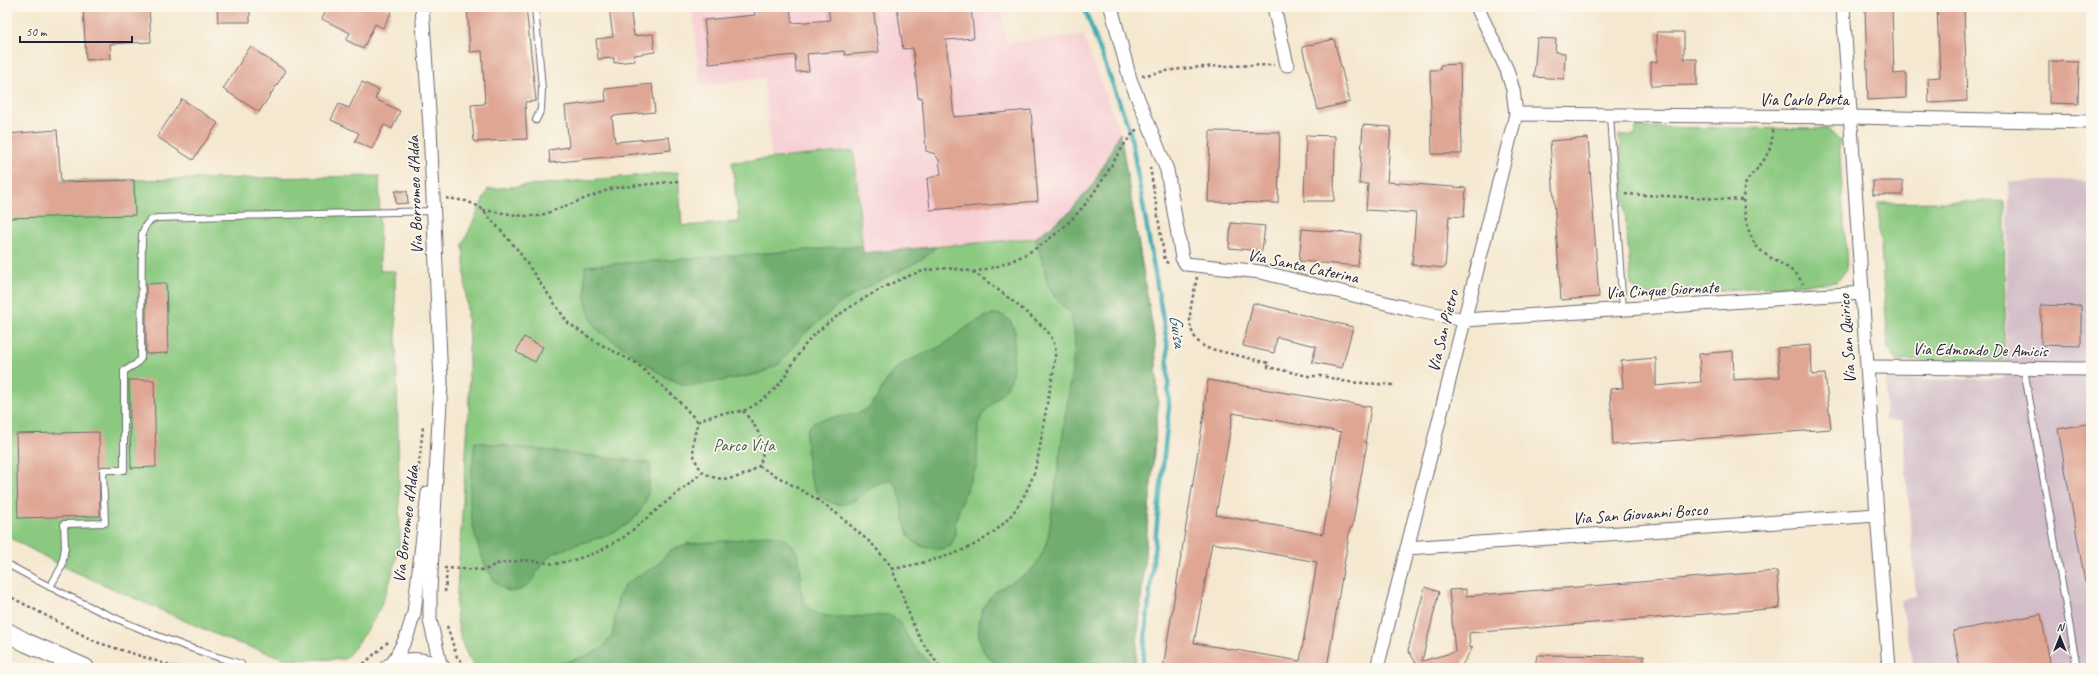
<svg xmlns="http://www.w3.org/2000/svg" width="2098" height="675" viewBox="0 0 2098 675" font-family="Caveat,sans-serif">
<rect width="100%" height="100%" fill="#fbf7ec"/>
<filter id="ink" filterUnits="userSpaceOnUse"><feTurbulence type="fractalNoise" baseFrequency=".025" numOctaves="2"/><feDisplacementMap in="SourceGraphic" scale="8" xChannelSelector="R" yChannelSelector="G"/><feConvolveMatrix kernelMatrix="1 2 1 2 8 2 1 2 1" color-interpolation-filters="sRGB"/></filter>
<filter id="wash" filterUnits="userSpaceOnUse"><feTurbulence type="fractalNoise" baseFrequency=".012" numOctaves="4" result="noise"/><feDisplacementMap in="SourceGraphic" scale="16" xChannelSelector="R" yChannelSelector="G"/><feGaussianBlur stdDeviation="0.9" result="paint"/><feColorMatrix in="noise" values="0 0 0 0 0 0 0 0 0 0 0 0 0 0 0 0 0 1.4 0 .05"/><feComposite in="paint" operator="in"/></filter>
<g filter="url(#wash)">
<rect width="100%" height="100%" fill="#f5e8d0"/>
<path fill="#f7cfd4" d="M 693,7 L 1002,7 L 1006,43 L 1083,35 L 1120,133 L 1094,183 L 1070,212 L 1036,238 L 863,253 L 854,151 L 771,157 L 764,78 L 699,85 Z"/>
<path fill="#d2bdc8" d="M 2091,180 L 2091,668 L 1913,668 L 1901,600 L 1916,597 L 1902,421 L 1885,420 L 1886,381 L 2005,378 L 2009,182 Z"/>
<g fill="#8bc980" stroke="#56765e">
<path d="M 1636,127 L 1828,129 L 1839,140 L 1847,269 L 1837,282 L 1642,296 L 1631,284 L 1619,135 L 1635,135 Z"/>
<path d="M 1120,133 L 1155,342 L 1158,406 L 1135,668 L 476,668 C 462,653 457,627 456,607 L 469,407 L 469,344 L 463,244 L 488,189 L 678,172 L 682,226 L 739,222 L 732,162 L 854,151 L 863,253 L 1035,238 L 1070,212 L 1094,183 Z"/>
<path d="M 379,176 L 380,271 L 395,271 L 400,541 C 389,592 380,619 345,659 L 289,660 L 226,639 L 62,566 L 7,536 L 7,182 Z"/>
<path d="M 2005,201 L 2004,360 L 1897,361 L 1888,347 L 1878,203 Z"/>
</g>
<g fill="#70ad6e" stroke="#496854">
<path d="M 1120,133 L 1155,342 L 1158,406 L 1135,668 L 1006,668 C 1001,665 994,663 990,659 C 970,641 978,603 999,589 C 1010,582 1024,578 1033,568 C 1042,557 1046,546 1049,532 L 1075,348 L 1074,329 L 1069,312 L 1055,297 L 1048,284 L 1036,238 L 1070,212 L 1094,183 Z"/>
<path d="M 862,246 L 863,253 L 936,247 L 928,255 L 915,263 L 860,291 L 838,305 L 803,335 L 779,364 L 759,374 L 693,386 L 682,384 L 663,376 L 598,330 C 583,312 585,289 585,266 Z"/>
<path d="M 996,314 L 1004,316 L 1011,322 L 1015,332 L 1012,377 L 1005,390 L 982,415 L 978,426 L 977,465 L 963,497 L 955,524 L 955,536 L 951,546 C 941,550 935,550 924,547 C 895,540 909,498 892,481 C 868,479 856,512 833,503 C 809,495 808,470 807,448 C 806,441 805,433 809,427 C 819,414 851,419 865,410 C 879,401 882,384 892,373 C 903,359 923,356 939,347 C 958,336 973,318 996,314 Z"/>
<path d="M 475,442 L 650,463 C 650,473 650,484 648,493 C 637,539 587,536 553,554 C 536,564 536,587 516,591 C 486,597 469,521 470,499 C 470,480 473,461 475,442 Z"/>
<path d="M 764,535 C 775,535 783,536 791,544 C 809,563 793,591 808,608 C 820,621 857,616 873,616 C 879,615 887,614 891,616 C 903,622 907,638 915,648 C 922,654 928,661 934,668 L 546,668 L 586,656 L 601,649 L 612,636 L 618,598 L 625,584 L 656,566 L 670,550 L 687,544 L 736,540 Z"/>
</g>
<g fill="none" stroke-linecap="round" stroke-linejoin="round">
<path stroke="#39abb3" stroke-width="4.5" d="M 1084,7 L 1130,131 L 1167,342 L 1169,407 L 1142,668"/>
</g>
<g id="blocks">
<g fill="#dfa694" fill-rule="evenodd">
<path d="M 83,7 L 149,7 L 151,42 L 110,44 L 111,59 L 86,60 Z"/>
<path d="M 217,7 L 250,7 L 250,22 L 218,22 Z"/>
<path d="M 328,7 L 384,7 L 392,11 L 383,28 L 375,24 L 363,49 L 346,40 L 350,33 L 322,19 Z"/>
<path d="M 467,7 L 526,7 L 536,101 L 525,102 L 527,139 L 474,142 L 471,105 L 485,104 L 482,51 L 470,52 Z"/>
<path d="M 609,7 L 630,7 L 634,36 L 653,34 L 655,52 L 634,55 L 635,61 L 614,63 L 614,58 L 598,59 L 596,39 L 613,37 Z"/>
<path d="M 754,7 L 790,7 L 792,23 L 830,20 L 828,7 L 873,8 L 879,52 L 845,55 L 844,51 L 807,54 L 809,71 L 796,72 L 795,55 L 709,64 L 704,20 L 755,15 Z"/>
<path d="M 897,7 L 971,7 L 974,38 L 946,40 L 954,117 L 1031,110 L 1038,201 L 930,210 L 927,179 L 941,174 L 939,160 L 935,154 L 926,151 L 922,97 L 918,98 L 913,48 L 903,49 Z"/>
<path d="M 1865,7 L 1892,7 L 1894,74 L 1906,73 L 1906,98 L 1868,100 Z"/>
<path d="M 1937,7 L 1964,7 L 1967,101 L 1929,103 L 1928,78 L 1940,77 Z"/>
<path d="M 1657,32 L 1684,32 L 1684,59 L 1697,59 L 1697,85 L 1651,86 L 1651,62 L 1657,62 Z"/>
<path d="M 1537,38 L 1556,39 L 1555,52 L 1565,53 L 1564,79 L 1534,77 Z"/>
<path d="M 1334,39 L 1350,102 L 1318,110 L 1302,47 Z"/>
<path d="M 250,47 L 286,71 L 259,112 L 223,89 Z"/>
<path d="M 2049,61 L 2079,62 L 2078,104 L 2049,103 Z"/>
<path d="M 1460,64 L 1462,154 L 1432,154 L 1430,70 L 1440,70 L 1440,65 Z"/>
<path d="M 362,82 L 379,90 L 375,99 L 400,111 L 392,129 L 384,125 L 372,149 L 355,141 L 359,133 L 331,120 L 339,104 L 349,108 Z"/>
<path d="M 652,84 L 655,112 L 612,116 L 615,142 L 669,137 L 671,150 L 550,163 L 549,150 L 569,147 L 565,106 L 606,101 L 605,89 Z"/>
<path d="M 182,99 L 218,123 L 193,160 L 157,137 Z"/>
<path d="M 1363,125 L 1391,127 L 1387,182 L 1466,188 L 1464,217 L 1449,216 L 1445,268 L 1412,265 L 1416,213 L 1366,210 L 1368,184 L 1359,184 Z"/>
<path d="M 57,130 L 61,182 L 134,180 L 135,215 L 7,218 L 7,134 Z"/>
<path d="M 1210,131 L 1280,132 L 1278,203 L 1208,202 Z"/>
<path d="M 1306,135 L 1335,136 L 1334,201 L 1304,201 Z"/>
<path d="M 1588,138 L 1599,297 L 1561,300 L 1550,141 Z"/>
<rect x="1873" y="181" width="30" height="14"/>
<path d="M 395,191 L 407,191 L 408,203 L 396,204 Z"/>
<path d="M 1231,223 L 1265,226 L 1262,251 L 1229,248 Z"/>
<path d="M 1302,229 L 1361,234 L 1358,266 L 1299,261 Z"/>
<path d="M 166,283 L 168,353 L 146,354 L 146,284 Z"/>
<path d="M 1253,303 L 1353,327 L 1342,368 L 1312,362 L 1316,346 L 1277,337 L 1274,353 L 1243,346 Z"/>
<path d="M 2041,305 L 2081,306 L 2081,346 L 2041,345 Z"/>
<path d="M 524,337 L 543,347 L 535,362 L 516,352 Z"/>
<path d="M 1811,345 L 1812,375 L 1825,374 L 1831,429 L 1613,445 L 1610,389 L 1623,388 L 1621,361 L 1656,358 L 1656,386 L 1701,382 L 1699,354 L 1733,351 L 1734,380 L 1780,377 L 1777,348 Z"/>
<path d="M 129,380 L 154,380 L 156,467 L 131,468 Z"/>
<path d="M 1208,380 L 1371,407 L 1365,443 L 1367,443 L 1352,528 L 1350,528 L 1327,668 L 1163,668 L 1205,408 L 1204,408 ZM 1233,413 L 1341,432 L 1323,534 L 1216,515 ZM 1212,543 L 1317,562 L 1300,661 L 1194,643 Z"/>
<path d="M 2091,423 L 2091,582 L 2085,582 L 2058,429 Z"/>
<path d="M 99,432 L 100,516 L 18,518 L 16,434 Z"/>
<path d="M 1777,571 L 1780,608 L 1469,633 L 1470,648 L 1473,647 L 1460,668 L 1411,668 L 1411,664 L 1416,663 L 1408,650 L 1425,587 L 1439,592 L 1422,661 L 1455,652 L 1449,590 L 1466,589 L 1466,596 Z"/>
<path d="M 2041,614 L 2051,668 L 1960,668 L 1953,631 Z"/>
<path d="M 1537,655 L 1644,656 L 1644,667 L 1535,667 Z"/>
</g>
</g>
</g>
<g filter="url(#ink)">
<use href="#blocks" fill-opacity="0" stroke="#6c676f" stroke-width="1"/>
<g fill="none" stroke-linecap="round" stroke-linejoin="round">
<g stroke="#6c676f" stroke-width="8">
<g id="lane">
<path d="M 535,7 L 542,89 L 541,109 L 536,120"/>
<path d="M 1610,116 L 1623,310"/>
<path d="M 2024,369 L 2077,668"/>
<path d="M 7,564 C 81,605 159,641 241,664"/>
<path d="M 50,587 L 62,566 L 65,547 L 64,524 L 105,523 L 103,470 L 124,470 L 124,371 L 136,364 L 141,358 L 142,234 C 145,226 147,220 157,218 L 434,211"/>
</g>
</g>
<g stroke="#6c676f" stroke-width="15">
<g id="street">
<path d="M 422,7 L 430,127 L 441,382 L 430,591 L 430,620 L 441,668"/>
<path d="M 1111,7 L 1130,79 L 1167,170 L 1182,258 L 1186,264 L 1261,272 L 1414,310 L 1465,320 L 1862,293"/>
<path d="M 1274,7 L 1287,65"/>
<path d="M 1843,7 L 1877,515 L 1889,668"/>
<path d="M 1516,114 L 1851,117 L 2091,122"/>
<path d="M 1868,367 L 2091,369"/>
<path d="M 1407,548 L 1877,515"/>
<path d="M 391,667 L 407,636 L 414,613 L 428,493"/>
<path d="M 1377,668 L 1516,114 L 1513,90 L 1507,70 L 1477,7"/>
</g>
</g>
<g stroke="#6c676f" stroke-width="20">
<g id="secondary">
<path d="M 7,632 L 27,643 L 85,668"/>
<path d="M 389,668 C 406,659 424,661 441,668"/>
</g>
</g>
<g stroke="#6c676f" stroke-width="2.5" stroke-dasharray="3 3" stroke-linecap="butt">
<path d="M 1142,76 C 1185,65 1230,66 1274,65"/>
<path d="M 1773,130 C 1772,148 1767,158 1755,171 C 1751,175 1747,180 1745,185 C 1740,200 1747,232 1755,244 C 1768,262 1793,264 1803,284"/>
<path d="M 1150,167 L 1165,261 L 1169,264"/>
<path d="M 1625,194 L 1744,200"/>
<path d="M 446,198 L 466,201 L 480,207 L 517,249 L 568,323 L 596,342 L 636,363 L 678,400 L 698,422"/>
<path d="M 483,210 L 523,216 L 539,216 L 613,188 L 679,181"/>
<path d="M 973,272 C 985,269 998,267 1009,262 C 1046,247 1078,218 1099,185 C 1111,168 1122,144 1137,129"/>
<path d="M 1197,277 C 1193,302 1179,333 1207,348 L 1269,363 L 1268,367 L 1308,376 L 1323,376 L 1347,382 L 1394,385"/>
<path d="M 743,411 C 757,427 769,444 759,466 C 735,485 694,486 693,446 C 693,438 696,430 698,422 C 714,413 724,414 741,411 C 749,410 760,401 767,396 C 784,383 793,361 805,345 C 826,318 890,280 923,271 C 938,268 957,267 972,272 C 980,274 1038,321 1046,330 C 1049,333 1053,339 1054,343 C 1059,353 1048,396 1046,410 C 1042,430 1040,453 1034,473 C 1009,543 958,556 893,569"/>
<path d="M 759,466 L 815,498 L 835,512 L 873,545 L 891,566 L 913,624 L 922,642 L 941,668"/>
<path d="M 417,484 L 423,427"/>
<path d="M 444,568 L 485,570 L 496,564 L 525,560 L 555,564 L 574,560 L 598,552 L 624,537 L 704,471"/>
<path d="M 445,592 L 447,569"/>
<path d="M 7,595 L 96,642 L 172,666 L 186,668"/>
<path d="M 447,626 L 457,657 L 468,668"/>
<path d="M 359,668 L 388,642"/>
</g>
<use href="#lane" stroke="#fff" stroke-width="6"/>
<use href="#street" stroke="#fff" stroke-width="13"/>
<use href="#secondary" stroke="#fff" stroke-width="18"/>
</g>
</g>
<g text-anchor="middle" dominant-baseline="central" stroke-width="3.5" stroke-linejoin="round" paint-order="stroke">
<g font-size="17" fill="#22223b" stroke="#fbf7ec">
<text x="1804" y="99">Via Carlo Porta</text>
<text transform="translate(415 195) rotate(-92)">Via Borromeo d'Adda</text>
<text transform="translate(1303 266) rotate(12)">Via Santa Caterina</text>
<text transform="translate(1662 290) rotate(-3)">Via Cinque Giornate</text>
<text transform="translate(1443 331) rotate(-76)">Via San Pietro</text>
<text transform="translate(1847 339) rotate(-94)">Via San Quirico</text>
<text transform="translate(1980 350) rotate(1)">Via Edmondo De Amicis</text>
<text transform="translate(1640 514) rotate(-4)">Via San Giovanni Bosco</text>
<text transform="translate(406 524) rotate(-83)">Via Borromeo d'Adda</text>
</g>
<g font-size="17" fill="#475c53" stroke="#fbf7ec">
<text x="744" y="445">Parco Vita</text>
</g>
<g font-size="18" font-style="italic" fill="#2b596b" stroke="#fbf7ec">
<text transform="translate(1178 331) rotate(82)">Guisa</text>
</g>
</g>
<rect width="2098" height="675" fill="none" stroke="#fbf7ec" stroke-width="24"/>
<g transform="translate(2060 637)" stroke="#fbf7ec" stroke-width="3" paint-order="stroke">
<path d="M0-3L7 15L0 10L-7 15Z" fill="#22223b"/>
<text y="-6" font-size="11" font-weight="bold" text-anchor="middle" fill="#22223b">N</text>
</g>
<path d="M20 36v6h112v-6" fill="none" stroke="#22223b" stroke-width="2"/>
<text x="26" y="36" font-size="12" fill="#22223b" stroke="#fbf7ec" stroke-width="3" paint-order="stroke">50 m</text>
</svg>
